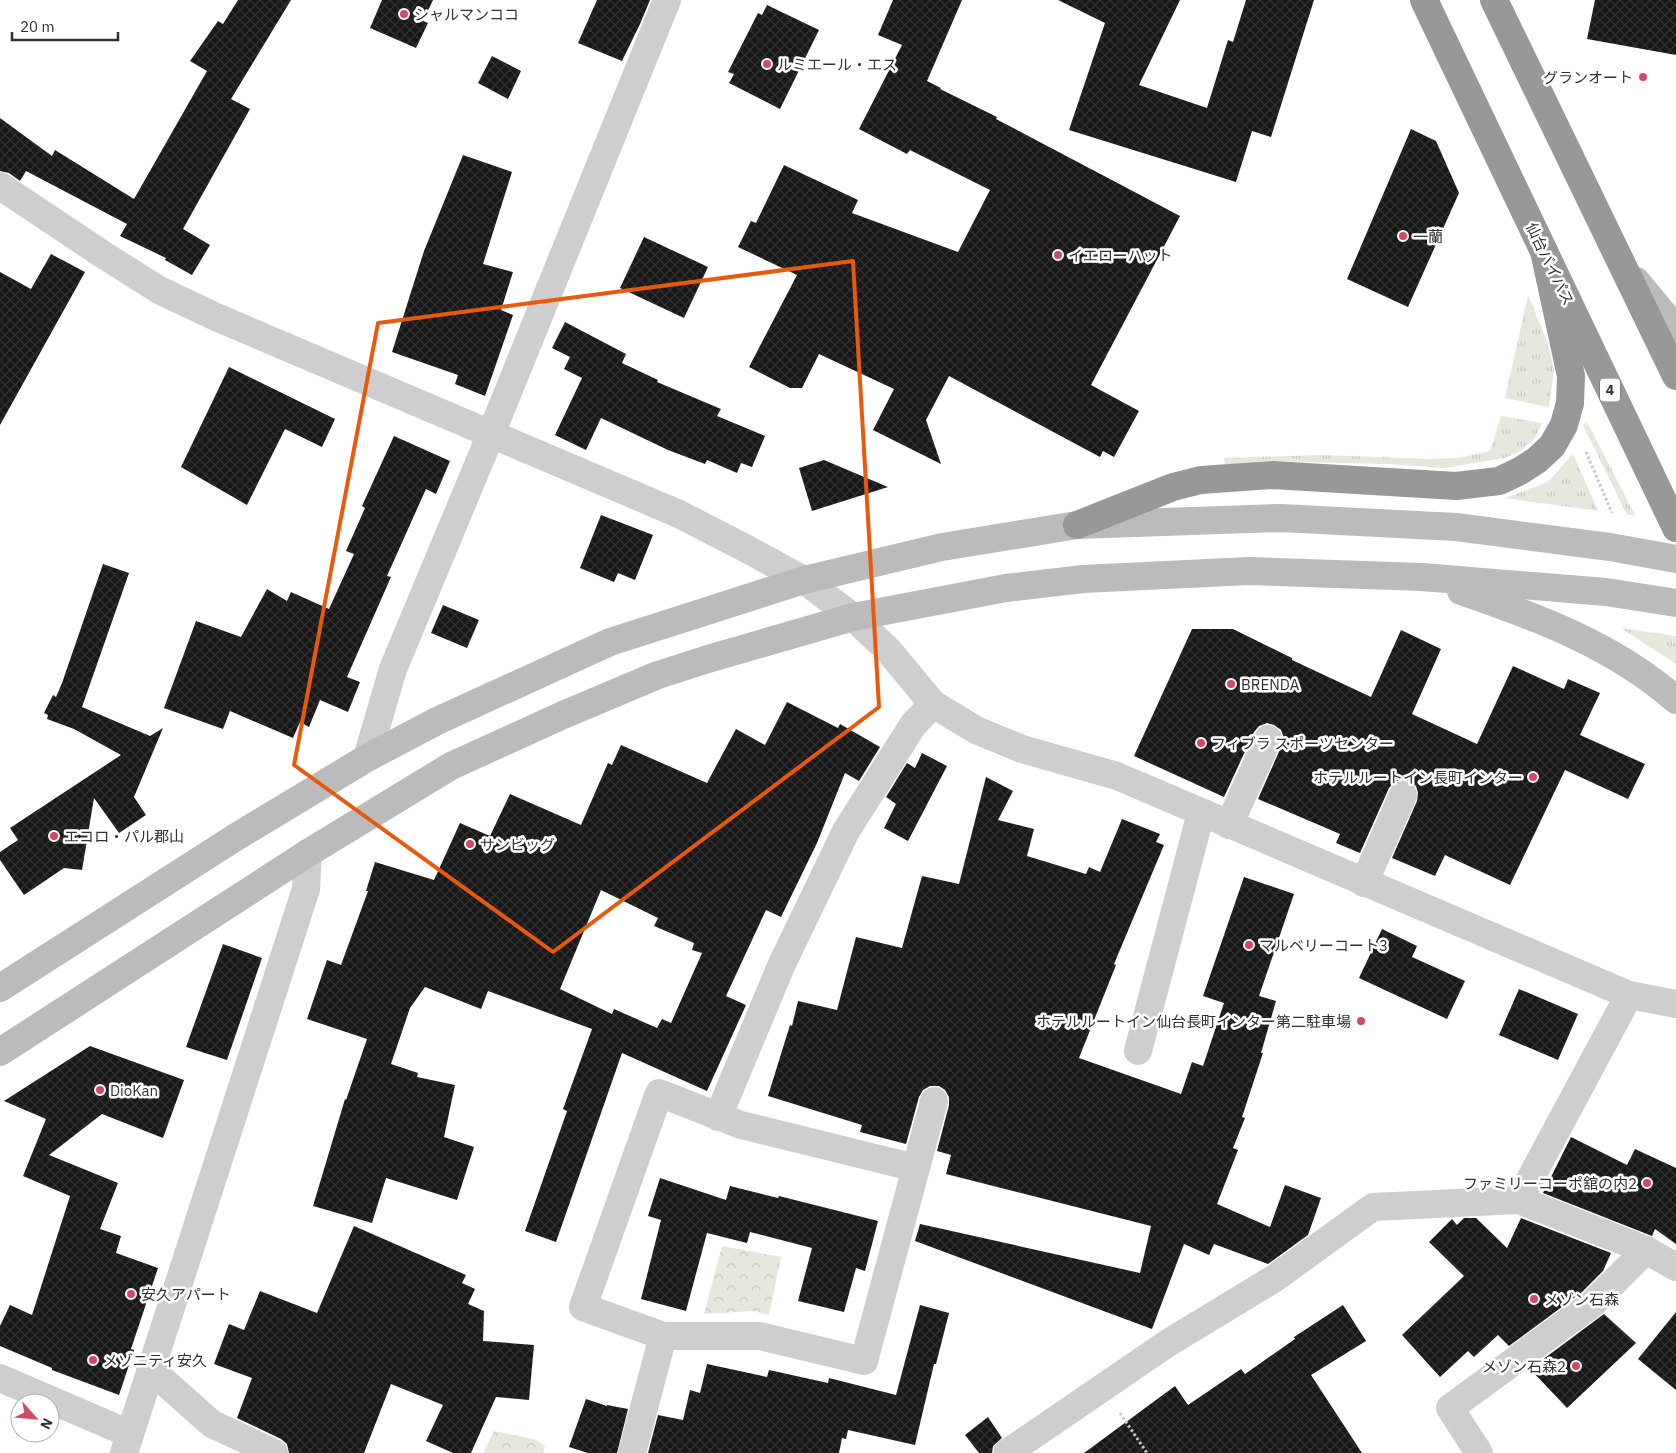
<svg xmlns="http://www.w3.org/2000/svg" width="1676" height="1453" viewBox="0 0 1676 1453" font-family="'IBM Plex Sans','Noto Sans JP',sans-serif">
<defs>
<pattern id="grass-tufts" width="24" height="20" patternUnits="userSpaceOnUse" patternTransform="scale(1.25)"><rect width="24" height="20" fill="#e5e9dd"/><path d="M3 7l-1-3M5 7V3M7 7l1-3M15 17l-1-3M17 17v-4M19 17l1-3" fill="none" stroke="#c5c8be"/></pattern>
<pattern id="park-crowns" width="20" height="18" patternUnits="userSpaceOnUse" patternTransform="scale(1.25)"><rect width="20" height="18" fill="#e5e9dd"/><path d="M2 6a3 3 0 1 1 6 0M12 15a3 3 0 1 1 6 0" fill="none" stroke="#c5c8be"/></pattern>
<pattern id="building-cross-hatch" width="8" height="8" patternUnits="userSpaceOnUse" patternTransform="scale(1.25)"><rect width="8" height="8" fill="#181818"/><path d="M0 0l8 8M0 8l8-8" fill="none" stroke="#313131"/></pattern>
</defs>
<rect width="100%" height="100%" fill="#fff"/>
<g fill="url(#grass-tufts)">
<path d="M 1528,295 L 1547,341 L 1554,370 L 1549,407 L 1505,398 Z"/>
<path d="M 1501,416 L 1542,423 L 1535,438 L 1521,451 L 1505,458 L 1445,468 L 1387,464 L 1263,461 L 1225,465 L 1224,458 L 1322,455 L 1429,459 L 1459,458 L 1490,451 Z"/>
<path d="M 1587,422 L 1635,515 L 1627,515 L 1583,425 Z"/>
<path d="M 1573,454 L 1598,511 L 1505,498 L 1548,482 Z"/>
<path d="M 1621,628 L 1676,636 L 1676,664 Z"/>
</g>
<g fill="url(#park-crowns)">
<path d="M 722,1246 L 781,1257 L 769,1315 L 753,1311 L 704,1314 Z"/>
<path d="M 494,1431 L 534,1439 L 545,1446 L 543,1453 L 483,1453 Z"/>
</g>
<g fill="url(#building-cross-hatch)" fill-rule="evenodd">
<path d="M 238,0 L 291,0 L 231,99 L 250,109 L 183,229 L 210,245 L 192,275 L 165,260 L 166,258 L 120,236 L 127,224 L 26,171 L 20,181 L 9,173 L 0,171 L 0,118 L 52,156 L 55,150 L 134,199 L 207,71 L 190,61 L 218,21 L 223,24 Z"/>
<path d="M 382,0 L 433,0 L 423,21 L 428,23 L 416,48 L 370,28 Z"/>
<path d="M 597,0 L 650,0 L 640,24 L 622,61 L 578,43 Z"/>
<path d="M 893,0 L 962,0 L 927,81 L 941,88 L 940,89 L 997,117 L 996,119 L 1180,216 L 1091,385 L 1139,411 L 1114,457 L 1103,451 L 1100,457 L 949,376 L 926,420 L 941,464 L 873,430 L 894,389 L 819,354 L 802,388 L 790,388 L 749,367 L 797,275 L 738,247 L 751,221 L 756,223 L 784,165 L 858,200 L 852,213 L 958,252 L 990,190 L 910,150 L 907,154 L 859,129 L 902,45 L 878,35 Z"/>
<path d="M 1058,0 L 1180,0 L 1139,85 L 1207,108 L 1228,40 L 1233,42 L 1246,0 L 1314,0 L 1271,137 L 1252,131 L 1236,182 L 1069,130 L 1105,23 Z"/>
<path d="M 1595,0 L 1676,0 L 1676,55 L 1587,39 Z"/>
<path d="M 767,5 L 819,30 L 780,109 L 729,83 L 734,74 L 728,72 L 758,13 L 762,15 Z"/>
<path d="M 492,56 L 521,71 L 508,99 L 478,83 Z"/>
<path d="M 1411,129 L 1436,141 L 1459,193 L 1408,307 L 1347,279 Z"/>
<path d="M 463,155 L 512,172 L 483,264 L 513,272 L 501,310 L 513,315 L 485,396 L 455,384 L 458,375 L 392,352 L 424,251 Z"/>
<path d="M 644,237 L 708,267 L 684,318 L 620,288 Z"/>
<path d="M 51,254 L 85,272 L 0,425 L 0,272 L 31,289 Z"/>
<path d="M 565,322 L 626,354 L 622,363 L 658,380 L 657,382 L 721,409 L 717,416 L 765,436 L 752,467 L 741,463 L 737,473 L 707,460 L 705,464 L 668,450 L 601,418 L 586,450 L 555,435 L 582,378 L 564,369 L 570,357 L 552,348 Z"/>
<path d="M 229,367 L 335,419 L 322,447 L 285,429 L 247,505 L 181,467 Z"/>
<path d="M 394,436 L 450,461 L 436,494 L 426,489 L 387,576 L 391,577 L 347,677 L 360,682 L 348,712 L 320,700 L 309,727 L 300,722 L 293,738 L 230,711 L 223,729 L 164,708 L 196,621 L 241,637 L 267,589 L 287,601 L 291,592 L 329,609 L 354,554 L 346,551 L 365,508 L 362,506 Z"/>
<path d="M 824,460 L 888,487 L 812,511 L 799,468 Z"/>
<path d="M 601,515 L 653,535 L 635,580 L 618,573 L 614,582 L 580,568 Z"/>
<path d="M 103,564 L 129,573 L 82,707 L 150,736 L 163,728 L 134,797 L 146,815 L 119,833 L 94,798 L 82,870 L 64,868 L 24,895 L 0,860 L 0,852 L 18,840 L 10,828 L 121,755 L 74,729 L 47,719 L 48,715 L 44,713 L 53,695 L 56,697 L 62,683 Z"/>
<path d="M 443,605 L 479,620 L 467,648 L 431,633 Z"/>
<path d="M 1192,629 L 1233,629 L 1292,658 L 1292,660 L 1371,697 L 1401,630 L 1441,649 L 1412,714 L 1477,744 L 1513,666 L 1564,689 L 1568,679 L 1600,693 L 1580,735 L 1645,764 L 1628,799 L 1565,770 L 1510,885 L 1445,855 L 1435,876 L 1392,858 L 1417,801 L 1418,793 L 1416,786 L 1409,781 L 1401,780 L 1394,782 L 1389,788 L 1360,853 L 1336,843 L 1340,834 L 1258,799 L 1282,745 L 1284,738 L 1281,730 L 1274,725 L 1267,723 L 1259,726 L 1254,732 L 1224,797 L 1134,756 Z"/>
<path d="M 787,702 L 838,728 L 840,724 L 880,747 L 859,781 L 845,773 L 817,843 L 781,917 L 766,910 L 726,996 L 746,1005 L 707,1091 L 622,1053 L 556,1242 L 525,1231 L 567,1111 L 563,1109 L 592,1029 L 488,991 L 481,1009 L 425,987 L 410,1008 L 391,1064 L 418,1073 L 417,1077 L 455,1085 L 444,1137 L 474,1147 L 457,1200 L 386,1178 L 372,1223 L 313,1206 L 345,1099 L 346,1100 L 367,1039 L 307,1019 L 327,960 L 341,965 L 368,891 L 366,891 L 375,862 L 434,880 L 460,823 L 490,836 L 510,794 L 581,825 L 608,763 L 612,765 L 621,745 L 707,783 L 736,729 L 765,745 ZM 601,890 L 658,918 L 654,926 L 694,943 L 692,950 L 702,953 L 671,1023 L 662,1019 L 657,1028 L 614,1009 L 612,1014 L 560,989 Z"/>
<path d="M 922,753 L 947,766 L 908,841 L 884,828 L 896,804 L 886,797 L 907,763 L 915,768 Z"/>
<path d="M 986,777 L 1013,791 L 998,820 L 1034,829 L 1027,856 L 1086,874 L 1089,867 L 1100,872 L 1122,819 L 1160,834 L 1156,842 L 1164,845 L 1114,964 L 1116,965 L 1079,1058 L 1181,1094 L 1192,1062 L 1203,1066 L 1224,1003 L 1203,996 L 1244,877 L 1294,894 L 1259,996 L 1276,1001 L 1261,1053 L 1263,1053 L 1242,1117 L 1245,1118 L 1233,1148 L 1238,1150 L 1217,1204 L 1270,1227 L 1285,1185 L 1321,1198 L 1308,1235 L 1268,1264 L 1214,1244 L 1209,1255 L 1184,1244 L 1152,1329 L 915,1241 L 920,1224 L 1140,1273 L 1151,1226 L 946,1174 L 951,1155 L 937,1151 L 949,1105 L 949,1097 L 945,1090 L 939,1086 L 930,1086 L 923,1090 L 919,1097 L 906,1144 L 860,1132 L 862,1125 L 768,1096 L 790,1025 L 792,1026 L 798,1001 L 837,1010 L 856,937 L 902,948 L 922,876 L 959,884 Z"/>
<path d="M 1382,929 L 1417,946 L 1412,957 L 1465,981 L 1447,1019 L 1359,978 Z"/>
<path d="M 223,944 L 262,958 L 227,1060 L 186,1047 Z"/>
<path d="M 1519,989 L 1578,1014 L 1558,1060 L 1499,1035 Z"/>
<path d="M 90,1046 L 184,1080 L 163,1138 L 102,1114 L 49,1155 L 118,1183 L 100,1229 L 121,1236 L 116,1253 L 158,1268 L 131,1349 L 134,1350 L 119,1395 L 52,1370 L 52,1368 L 0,1346 L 0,1326 L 10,1305 L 32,1315 L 70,1196 L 23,1176 L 46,1119 L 4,1101 Z"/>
<path d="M 1571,1137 L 1627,1165 L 1635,1149 L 1676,1168 L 1676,1244 L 1655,1229 L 1652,1236 L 1543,1193 Z"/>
<path d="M 660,1178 L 726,1200 L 730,1186 L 778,1198 L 779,1196 L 878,1221 L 865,1271 L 856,1268 L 844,1312 L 798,1301 L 812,1248 L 750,1232 L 747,1243 L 707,1233 L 686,1311 L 641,1299 L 661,1220 L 648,1216 Z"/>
<path d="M 1464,1218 L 1476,1218 L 1507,1248 L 1521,1218 L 1611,1253 L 1603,1271 L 1582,1292 L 1509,1346 L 1498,1335 L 1474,1357 L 1468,1351 L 1440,1377 L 1402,1335 L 1464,1276 L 1429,1242 L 1452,1219 L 1457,1225 Z"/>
<path d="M 354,1226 L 466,1275 L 462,1283 L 475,1289 L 468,1304 L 484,1311 L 483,1341 L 534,1345 L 529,1400 L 496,1397 L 471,1453 L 453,1453 L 426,1441 L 443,1405 L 391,1384 L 364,1453 L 289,1453 L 287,1444 L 281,1439 L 237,1418 L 252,1378 L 214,1364 L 229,1324 L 244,1330 L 260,1291 L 317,1313 Z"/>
<path d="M 920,1305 L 949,1313 L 936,1364 L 934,1364 L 915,1445 L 848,1430 L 846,1439 L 842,1438 L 839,1453 L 648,1453 L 658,1415 L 683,1420 L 690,1390 L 700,1393 L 707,1364 L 767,1377 L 769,1370 L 828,1383 L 829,1378 L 896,1395 Z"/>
<path d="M 1343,1305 L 1366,1341 L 1311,1375 L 1362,1453 L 1084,1453 L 1175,1386 L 1188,1405 L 1241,1369 L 1245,1374 L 1295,1339 L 1294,1337 Z"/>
<path d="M 1676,1312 L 1676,1390 L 1638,1359 Z"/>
<path d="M 1604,1314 L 1636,1343 L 1567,1408 L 1530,1369 Z"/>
<path d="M 586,1399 L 607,1406 L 607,1405 L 628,1409 L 617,1453 L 588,1453 L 569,1447 Z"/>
<path d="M 988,1417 L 1002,1438 L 993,1446 L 992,1453 L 979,1453 L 965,1435 Z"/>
</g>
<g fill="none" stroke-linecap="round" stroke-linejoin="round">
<g stroke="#c8c8c8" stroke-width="3" stroke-dasharray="2.5 2.5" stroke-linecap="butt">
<path d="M 1586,452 L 1612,513"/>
<path d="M 1120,1413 L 1147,1453"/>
</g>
<g stroke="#cecece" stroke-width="28">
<path d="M 0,186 L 102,254 L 159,290 L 216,317 L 679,514 L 745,548 L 804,580 L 853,617 L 888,650 L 933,704 L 976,730 L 1022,749 L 1117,776 L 1629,995 L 1676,1004"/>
<path d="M 367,758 L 393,669 L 491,434 L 667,0"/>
<path d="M 1229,825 L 1268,739"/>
<path d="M 1364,883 L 1403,795"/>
<path d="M 1629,995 L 1519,1200 L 1646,1250 L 1676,1267"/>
<path d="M 1138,1051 L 1201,813"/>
<path d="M 718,1117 L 781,966 L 846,831 L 913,725 L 933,704"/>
<path d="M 916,1168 L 741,1125 L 659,1093 L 583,1307 L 663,1336 L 760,1336 L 864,1361 L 934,1101"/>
<path d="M 150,1369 L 212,1424 L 274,1453"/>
<path d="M 0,1378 L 130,1434"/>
<path d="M 124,1453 L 306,889 L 308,853"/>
<path d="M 632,1453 L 663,1336"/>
<path d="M 1007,1453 L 1168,1343 L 1275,1278 L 1373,1207 L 1519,1200"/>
<path d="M 1479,1453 L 1450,1408 L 1592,1304 L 1646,1250"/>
</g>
<g stroke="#bbb" stroke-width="28">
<path d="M 1636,281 L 1676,329"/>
<path d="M 1461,591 C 1537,617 1615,646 1676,700"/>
<path d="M 0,988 L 236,837 L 367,758 L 437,721 L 610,642 L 804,580 L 942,547 L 1077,525 L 1281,518 L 1456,527 L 1610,547 L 1676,559"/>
<path d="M 0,1052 L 308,853 L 451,766 L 563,715 L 658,675 L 708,659 L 853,617 L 1006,588 L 1083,579 L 1249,571 L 1422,577 L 1606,592 L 1676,603"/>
</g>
<g stroke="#989898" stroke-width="28">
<path d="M 1424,0 L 1676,528"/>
<path d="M 1494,0 L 1676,376"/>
<path d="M 1077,525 L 1173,487 L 1201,480 L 1273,475 L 1456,486 L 1499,481 L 1520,471 L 1537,460 L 1552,446 L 1564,425 L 1570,403 L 1571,376 L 1544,251"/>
</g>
</g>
<path fill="none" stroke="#e8590c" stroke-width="4" stroke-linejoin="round" d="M 853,261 L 879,707 L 553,952 L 294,765 L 378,323 Z"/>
<g fill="#d24964" stroke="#fff" stroke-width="2">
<circle cx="404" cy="14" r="5"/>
<circle cx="767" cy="64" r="5"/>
<circle cx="1643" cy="77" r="5"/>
<circle cx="1403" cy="236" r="5"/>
<circle cx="1058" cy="255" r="5"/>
<circle cx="1231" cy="684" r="5"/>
<circle cx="1201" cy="743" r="5"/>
<circle cx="1533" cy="777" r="5"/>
<circle cx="54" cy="836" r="5"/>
<circle cx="470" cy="844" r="5"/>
<circle cx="1249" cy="945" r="5"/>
<circle cx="1361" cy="1021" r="5"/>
<circle cx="100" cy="1090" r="5"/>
<circle cx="1647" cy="1183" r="5"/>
<circle cx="131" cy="1294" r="5"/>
<circle cx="1534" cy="1299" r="5"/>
<circle cx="93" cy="1360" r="5"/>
<circle cx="1576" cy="1366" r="5"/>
</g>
<g text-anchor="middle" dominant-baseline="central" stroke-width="5" stroke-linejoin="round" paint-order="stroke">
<rect fill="#fff" stroke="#6f6f6f" stroke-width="1" x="1600" y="378.5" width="20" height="23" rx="4"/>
<g font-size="14" font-weight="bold" fill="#313131">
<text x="1610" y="390">4</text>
</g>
<g font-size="15" fill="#313131" stroke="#fff" text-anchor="start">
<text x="414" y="14">シャルマンココ</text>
<text x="777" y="64">ルミエール・エス</text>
<text x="1633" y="77" text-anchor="end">グランオート</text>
<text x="1413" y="236">一蘭</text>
<text x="1068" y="255">イエローハット</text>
<text x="1241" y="684">BRENDA</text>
<text x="1211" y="743">フィブラ スポーツセンター</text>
<text x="1523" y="777" text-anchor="end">ホテルルートイン長町インター</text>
<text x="64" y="836">エコロ・パル郡山</text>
<text x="480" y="844">サンビッグ</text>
<text x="1259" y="945">マルベリーコート3</text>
<text x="1351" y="1021" text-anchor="end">ホテルルートイン仙台長町インター第二駐車場</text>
<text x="110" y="1090">DioKan</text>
<text x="1637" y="1183" text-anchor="end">ファミリーコーポ舘の内2</text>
<text x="141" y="1294">安久アパート</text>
<text x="1544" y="1299">メゾン石森</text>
<text x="103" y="1360">メゾニティ安久</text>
<text x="1566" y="1366" text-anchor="end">メゾン石森2</text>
</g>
<g font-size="15" fill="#313131" stroke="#fff">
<text transform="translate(1550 264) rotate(64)">仙台バイパス</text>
</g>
</g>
<g transform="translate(35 1418) rotate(117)"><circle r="24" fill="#ffffff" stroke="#adadad"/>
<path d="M0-4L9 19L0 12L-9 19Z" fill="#d24964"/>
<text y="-8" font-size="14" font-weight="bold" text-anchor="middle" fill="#313131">N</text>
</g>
<path d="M12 32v8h106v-8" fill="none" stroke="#313131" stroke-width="2.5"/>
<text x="20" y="32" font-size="15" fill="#313131" stroke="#ffffff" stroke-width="4" paint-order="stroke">20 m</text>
</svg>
